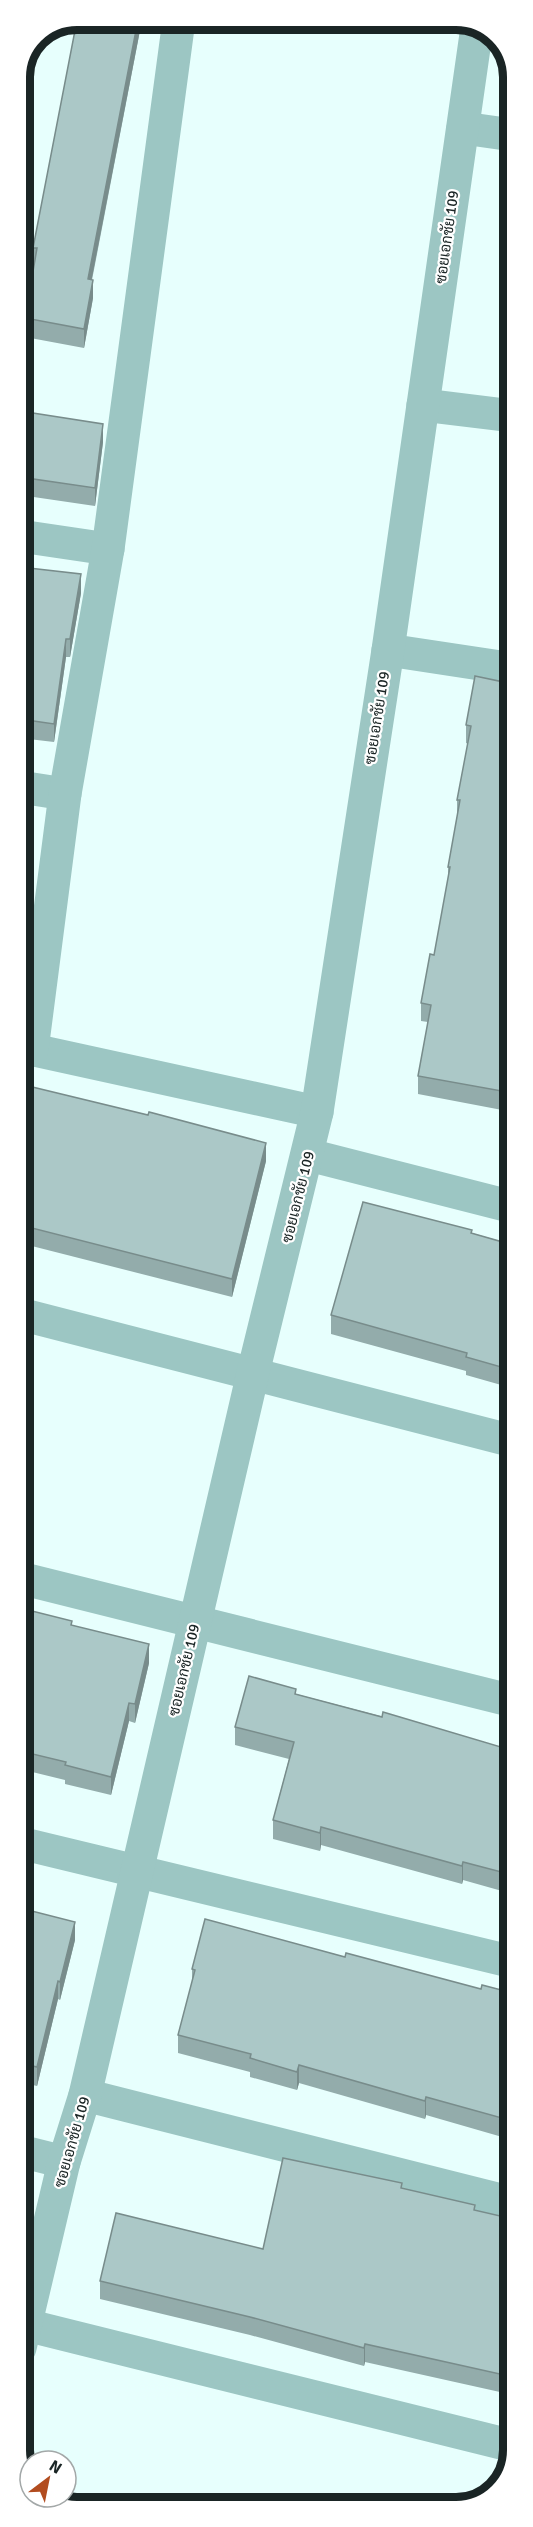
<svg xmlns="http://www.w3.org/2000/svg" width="533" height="2527" viewBox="0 0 533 2527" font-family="Signika,Sarabun,sans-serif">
<rect width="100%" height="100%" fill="#e7fffd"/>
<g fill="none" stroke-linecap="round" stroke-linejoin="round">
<g stroke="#9cc6c3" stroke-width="33">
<path d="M 463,128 L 513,135"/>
<path d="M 423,405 L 513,416"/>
<path d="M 20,536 L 108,549"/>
<path d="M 388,650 L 513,669"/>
<path d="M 20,787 L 65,794"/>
<path d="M 20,1047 L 317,1112"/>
<path d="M 32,1050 L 65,794 L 108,549 L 179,20"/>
<path d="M 309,1155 L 513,1207"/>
<path d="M 20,1314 L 513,1441"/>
<path d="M 20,1578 L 513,1701"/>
<path d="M 20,1843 L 513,1962"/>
<path d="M 85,2095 L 513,2203"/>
<path d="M 20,2151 L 64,2162"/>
<path d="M 26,2325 L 513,2446"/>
<path d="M 20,2348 L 64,2162 L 85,2095 L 253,1373 L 317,1112 L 388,650 L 477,27"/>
</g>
</g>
<g fill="#93acab">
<path d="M 77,20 L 142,20 L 92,280 L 93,298 L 84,348 L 25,337 L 25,318 L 34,266 L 33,266 L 33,248 Z"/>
<path d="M 20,411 L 103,442 L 95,506 L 20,495 Z"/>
<path d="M 20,567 L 81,593 L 70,657 L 66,657 L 54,742 L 20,738 Z"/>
<path d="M 513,684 L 513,1112 L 418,1094 L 418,1076 L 428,1022 L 421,1021 L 421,1003 L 434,955 L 448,880 L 448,867 L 457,818 L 457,800 L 468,744 L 466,743 L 466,725 Z"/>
<path d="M 20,1084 L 266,1161 L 232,1297 L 20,1243 Z"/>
<path d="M 472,1233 L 513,1245 L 513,1384 L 512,1388 L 466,1375 L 466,1371 L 331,1334 L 331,1315 Z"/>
<path d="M 20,1608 L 72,1626 L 149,1663 L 135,1723 L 129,1721 L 111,1795 L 65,1784 L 65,1780 L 20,1769 Z"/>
<path d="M 296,1694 L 511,1750 L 513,1748 L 513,1894 L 463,1880 L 462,1884 L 321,1845 L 320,1851 L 273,1839 L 273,1820 L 289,1759 L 235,1745 L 235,1727 Z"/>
<path d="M 20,1908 L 75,1940 L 60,2000 L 58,1999 L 37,2086 L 20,2082 Z"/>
<path d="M 345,1957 L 481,1989 L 513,1993 L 513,2140 L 426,2115 L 425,2119 L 299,2083 L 297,2090 L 250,2077 L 250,2072 L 178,2053 L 178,2035 L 192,1983 L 192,1969 Z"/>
<path d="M 402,2188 L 475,2211 L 513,2219 L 513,2395 L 365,2362 L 364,2366 L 250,2335 L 100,2299 L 100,2281 L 263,2249 Z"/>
</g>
<g fill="#788c8b">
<path d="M 138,20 L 142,20 L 88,298 L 88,279 Z"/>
<path d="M 93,280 L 93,298 L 84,348 L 84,329 Z"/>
<path d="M 103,424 L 103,442 L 95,506 L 95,488 Z"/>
<path d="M 81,574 L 81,593 L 70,657 L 70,639 Z"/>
<path d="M 66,639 L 66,657 L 54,742 L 54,724 Z"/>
<path d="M 266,1143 L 266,1161 L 232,1297 L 232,1279 Z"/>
<path d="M 513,1366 L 513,1384 L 512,1388 L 512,1370 Z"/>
<path d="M 149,1644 L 149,1663 L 135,1723 L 135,1704 Z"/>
<path d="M 129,1703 L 129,1721 L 111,1795 L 111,1777 Z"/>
<path d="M 321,1827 L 321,1845 L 320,1851 L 320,1833 Z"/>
<path d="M 463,1862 L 463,1880 L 462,1884 L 462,1866 Z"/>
<path d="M 75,1922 L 75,1940 L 60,2000 L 60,1982 Z"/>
<path d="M 58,1981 L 58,1999 L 37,2086 L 37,2067 Z"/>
<path d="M 299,2065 L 299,2083 L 297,2090 L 297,2072 Z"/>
<path d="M 426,2097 L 426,2115 L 425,2119 L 425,2101 Z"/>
<path d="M 365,2344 L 365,2362 L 364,2366 L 364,2348 Z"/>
</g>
<g fill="#abc8c7" stroke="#788c8b" stroke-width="1.5">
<path d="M 77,20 L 138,20 L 88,279 L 93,280 L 84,329 L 25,318 L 37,248 L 33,248 Z"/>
<path d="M 20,411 L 103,424 L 95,488 L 20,477 Z"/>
<path d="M 20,567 L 81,574 L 70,639 L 66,639 L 54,724 L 20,719 Z"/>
<path d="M 475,676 L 513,684 L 513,1093 L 418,1076 L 431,1005 L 421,1003 L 430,954 L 434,955 L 450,867 L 448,867 L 460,800 L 457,800 L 471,726 L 466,725 Z"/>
<path d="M 20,1084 L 148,1115 L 149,1112 L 266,1143 L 232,1279 L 20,1225 Z"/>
<path d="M 363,1202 L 472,1230 L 471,1233 L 513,1245 L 513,1366 L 512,1370 L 466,1357 L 467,1353 L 331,1315 Z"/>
<path d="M 20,1608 L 72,1621 L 71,1625 L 149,1644 L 135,1704 L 129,1703 L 111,1777 L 65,1765 L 66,1762 L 20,1751 Z"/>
<path d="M 249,1676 L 296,1689 L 295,1694 L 382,1717 L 383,1712 L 511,1750 L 512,1747 L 513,1748 L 513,1875 L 463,1862 L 462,1866 L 321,1827 L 320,1833 L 273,1820 L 294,1742 L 235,1727 Z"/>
<path d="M 20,1908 L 75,1922 L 60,1982 L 58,1981 L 37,2067 L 20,2063 Z"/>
<path d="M 205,1919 L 345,1957 L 346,1953 L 481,1989 L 482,1985 L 513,1993 L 513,2121 L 426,2097 L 425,2101 L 299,2065 L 297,2072 L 250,2058 L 251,2054 L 178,2035 L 195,1970 L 192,1969 Z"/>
<path d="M 283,2158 L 402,2183 L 401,2188 L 475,2205 L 474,2210 L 513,2219 L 513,2377 L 365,2344 L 364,2348 L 250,2317 L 100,2281 L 116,2213 L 263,2249 Z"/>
</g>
<g text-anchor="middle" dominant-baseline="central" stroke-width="4.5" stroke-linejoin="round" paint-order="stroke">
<g font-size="15" fill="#1a2525" stroke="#fff">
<text transform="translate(447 237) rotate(-82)">ซอยเอกชัย 109</text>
<text transform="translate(377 718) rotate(-81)">ซอยเอกชัย 109</text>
<text transform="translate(298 1197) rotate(-76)">ซอยเอกชัย 109</text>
<text transform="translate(184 1670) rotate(-77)">ซอยเอกชัย 109</text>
<text transform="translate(72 2142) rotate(-74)">ซอยเอกชัย 109</text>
</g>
</g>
<path d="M0 0H533V2527H0ZM77 30H456A47 47 0 0 1 503 77V2450A47 47 0 0 1 456 2497H77A47 47 0 0 1 30 2450V77A47 47 0 0 1 77 30Z" fill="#fff" fill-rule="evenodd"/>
<path fill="none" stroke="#1a2525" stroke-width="8" d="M77 30H456A47 47 0 0 1 503 77V2450A47 47 0 0 1 456 2497H77A47 47 0 0 1 30 2450V77A47 47 0 0 1 77 30Z"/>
<g transform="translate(48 2479) rotate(32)"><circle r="28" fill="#ffffff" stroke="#a3a8a8" stroke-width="1.5"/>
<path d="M0-4.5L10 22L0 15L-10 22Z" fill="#b24c1f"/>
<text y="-9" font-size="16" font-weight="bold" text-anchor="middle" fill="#1a2525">N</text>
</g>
</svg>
